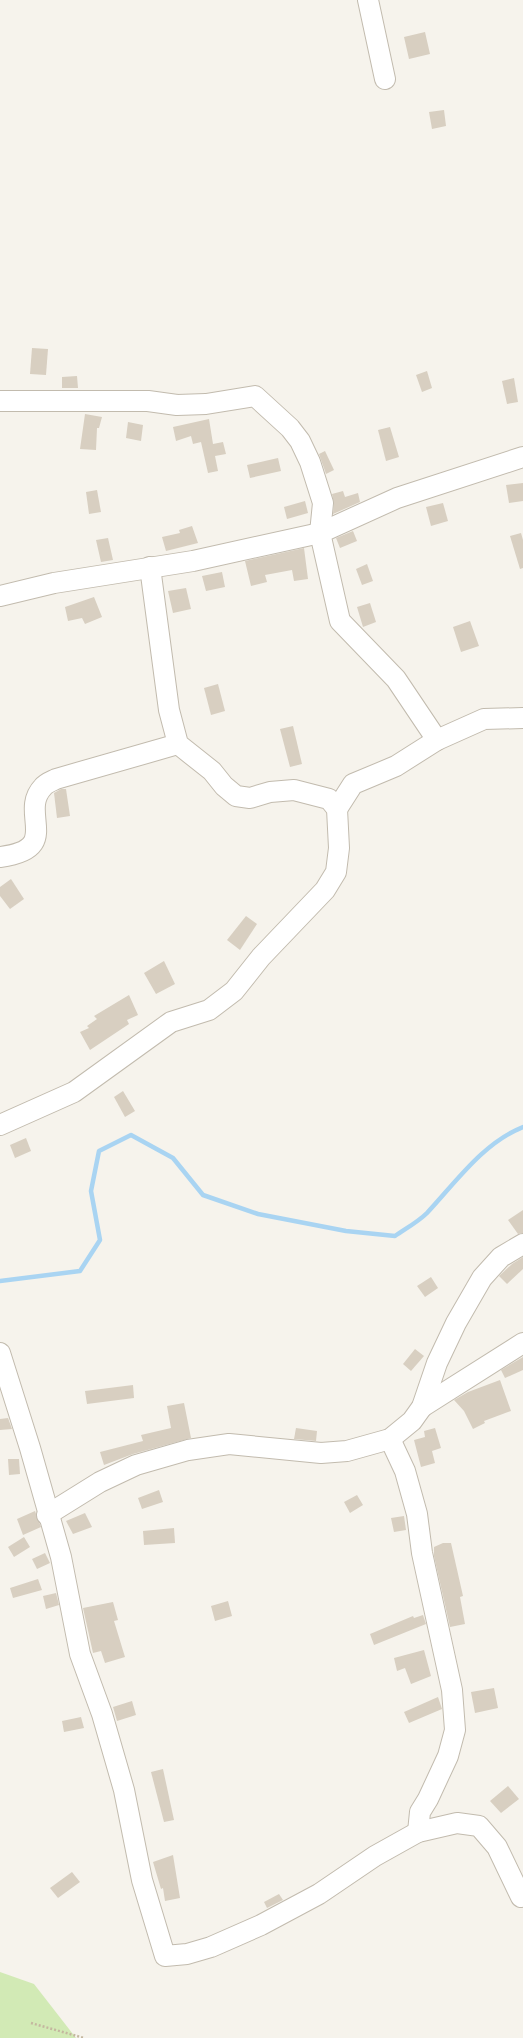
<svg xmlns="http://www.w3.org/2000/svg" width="523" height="2038" viewBox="0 0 523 2038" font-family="Roboto,sans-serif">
<rect width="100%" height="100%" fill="#f6f3ec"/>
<path fill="#d2eab5" d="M 0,1972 L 34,1984 L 76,2038 L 0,2038 Z"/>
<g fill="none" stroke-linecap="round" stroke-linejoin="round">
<path stroke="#a9d4f2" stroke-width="4.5" d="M 0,1281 L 80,1271 L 100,1240 L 91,1191 L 99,1151 L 131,1135 L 173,1158 L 203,1195 L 258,1214 L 346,1231 L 395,1236 C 405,1229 418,1222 427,1213 C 456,1182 483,1143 523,1127"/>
</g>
<g fill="#d8cfc1">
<path d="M 425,32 L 430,54 L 409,59 L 404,37 Z"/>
<path d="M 444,110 L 446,126 L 432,129 L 429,112 Z"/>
<path d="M 32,348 L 48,349 L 46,375 L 30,374 Z"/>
<path d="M 427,371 L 432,388 L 422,392 L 416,375 Z"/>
<path d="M 77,376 L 78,388 L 62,388 L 62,377 Z"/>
<path d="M 514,378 L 518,402 L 507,404 L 502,381 Z"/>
<path d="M 85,414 L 102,417 L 99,428 L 97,428 L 96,450 L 80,449 Z"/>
<path d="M 209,419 L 213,444 L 223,442 L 226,454 L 215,456 L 218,471 L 208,473 L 201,442 L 193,444 L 191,436 L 176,441 L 173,427 Z"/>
<path d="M 128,422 L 143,425 L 141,441 L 126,438 Z"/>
<path d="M 390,427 L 399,457 L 386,461 L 378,430 Z"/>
<path d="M 325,451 L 334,470 L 326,474 L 319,454 Z"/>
<path d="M 278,458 L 281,471 L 250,478 L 247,465 Z"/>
<path d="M 523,483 L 523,501 L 509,503 L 506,485 Z"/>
<path d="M 97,490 L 101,512 L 89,514 L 86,492 Z"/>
<path d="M 343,491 L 345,497 L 358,493 L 360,502 L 333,514 L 334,504 L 332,494 Z"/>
<path d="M 305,501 L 308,513 L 287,519 L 284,507 Z"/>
<path d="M 443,503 L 448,521 L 431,526 L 426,507 Z"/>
<path d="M 192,526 L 198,543 L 166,551 L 162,537 L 180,533 L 179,530 Z"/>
<path d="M 353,531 L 357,541 L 340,548 L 336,538 Z"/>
<path d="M 521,533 L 523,540 L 523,568 L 520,569 L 510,536 Z"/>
<path d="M 108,538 L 113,560 L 101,562 L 96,540 Z"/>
<path d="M 304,548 L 308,579 L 294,581 L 292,570 L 265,575 L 267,582 L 251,586 L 245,561 Z"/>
<path d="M 367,564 L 373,581 L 362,585 L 356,569 Z"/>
<path d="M 222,572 L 225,587 L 206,591 L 202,576 Z"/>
<path d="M 186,588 L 191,609 L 173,613 L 168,591 Z"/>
<path d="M 94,597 L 102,617 L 85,624 L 82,618 L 68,621 L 65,607 Z"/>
<path d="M 370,603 L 376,622 L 363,627 L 357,607 Z"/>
<path d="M 470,621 L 479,646 L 461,652 L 453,627 Z"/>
<path d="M 218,684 L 225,711 L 211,715 L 204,688 Z"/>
<path d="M 293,726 L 302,764 L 290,767 L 280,729 Z"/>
<path d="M 61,789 L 66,789 L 70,816 L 57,818 L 54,793 Z"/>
<path d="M 11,879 L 24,899 L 10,909 L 0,896 L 0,887 Z"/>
<path d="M 246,916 L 257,924 L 240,950 L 227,940 Z"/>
<path d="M 164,961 L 175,984 L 156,994 L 144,973 Z"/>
<path d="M 129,995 L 138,1015 L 127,1020 L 129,1024 L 90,1050 L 80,1032 L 89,1028 L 87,1026 L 97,1019 L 94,1016 Z"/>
<path d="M 123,1091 L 135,1111 L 125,1117 L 114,1097 Z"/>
<path d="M 26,1138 L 31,1151 L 15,1158 L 10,1145 Z"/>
<path d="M 523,1210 L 523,1233 L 518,1234 L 508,1220 Z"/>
<path d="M 523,1257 L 523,1269 L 507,1284 L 499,1276 L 512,1264 Z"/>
<path d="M 431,1277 L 438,1288 L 425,1297 L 417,1286 Z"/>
<path d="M 415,1349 L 424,1356 L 411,1371 L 403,1364 Z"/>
<path d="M 523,1357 L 523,1370 L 505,1378 L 501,1370 Z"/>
<path d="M 500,1380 L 511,1411 L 484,1421 L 485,1423 L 473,1429 L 464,1411 L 454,1400 L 468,1392 Z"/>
<path d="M 133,1385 L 134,1398 L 87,1404 L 85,1391 Z"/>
<path d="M 184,1403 L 191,1438 L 133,1454 L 104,1465 L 100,1452 L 143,1441 L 141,1435 L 171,1428 L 167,1406 Z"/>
<path d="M 8,1418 L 12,1429 L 0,1430 L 0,1419 Z"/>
<path d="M 296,1428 L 317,1431 L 316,1441 L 294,1439 Z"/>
<path d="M 435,1428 L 441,1448 L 432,1451 L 435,1463 L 421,1467 L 414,1440 L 425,1437 L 424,1431 Z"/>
<path d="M 8,1459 L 19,1459 L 20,1474 L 9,1475 Z"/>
<path d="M 159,1490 L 163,1502 L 142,1509 L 138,1498 Z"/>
<path d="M 357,1495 L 363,1505 L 350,1513 L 344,1502 Z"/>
<path d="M 35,1511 L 41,1527 L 23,1535 L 17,1519 Z"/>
<path d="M 85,1513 L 92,1527 L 73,1534 L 66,1521 Z"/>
<path d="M 404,1516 L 406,1530 L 394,1532 L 391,1518 Z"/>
<path d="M 174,1528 L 175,1543 L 144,1545 L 143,1531 Z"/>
<path d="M 24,1537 L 30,1547 L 14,1557 L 8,1547 Z"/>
<path d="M 443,1543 L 451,1543 L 463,1596 L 460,1597 L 465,1624 L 450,1627 L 434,1556 L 434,1547 Z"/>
<path d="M 45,1553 L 50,1563 L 37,1569 L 32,1559 Z"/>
<path d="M 38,1579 L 42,1590 L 13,1598 L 10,1588 Z"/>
<path d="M 56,1593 L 59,1605 L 46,1609 L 43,1596 Z"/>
<path d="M 228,1601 L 232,1616 L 215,1621 L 211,1606 Z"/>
<path d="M 113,1602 L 118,1620 L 114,1621 L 125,1657 L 105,1663 L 101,1651 L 93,1653 L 83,1608 Z"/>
<path d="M 423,1615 L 426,1624 L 374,1645 L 370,1634 L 413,1616 L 414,1618 Z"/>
<path d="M 424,1650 L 431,1676 L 411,1684 L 405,1668 L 397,1671 L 394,1658 Z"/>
<path d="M 494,1688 L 498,1708 L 475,1713 L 471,1692 Z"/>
<path d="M 438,1697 L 442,1709 L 409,1723 L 404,1712 Z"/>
<path d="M 132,1701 L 136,1715 L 117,1721 L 113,1707 Z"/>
<path d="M 81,1717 L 84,1728 L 64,1732 L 62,1721 Z"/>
<path d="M 163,1769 L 174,1820 L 164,1822 L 151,1772 Z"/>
<path d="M 508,1786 L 519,1799 L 501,1813 L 490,1801 Z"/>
<path d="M 173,1855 L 180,1898 L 165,1901 L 163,1888 L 161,1889 L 153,1862 Z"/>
<path d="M 72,1872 L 80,1882 L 58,1898 L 50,1888 Z"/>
<path d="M 279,1894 L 283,1900 L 267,1908 L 264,1902 Z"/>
</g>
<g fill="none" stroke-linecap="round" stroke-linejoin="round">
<g stroke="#c2bbae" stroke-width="22">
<g id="minor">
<path d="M 368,0 L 385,79"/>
<path d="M 0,401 L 148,401 L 177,405 L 206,404 L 255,396 L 290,428 L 300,441 L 310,462 L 323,503 L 320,533 L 340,621 L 396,679 L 437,740"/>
<path d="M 0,596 L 54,583 L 193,561 L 320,533 L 397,498 L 523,457"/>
<path d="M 337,809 L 353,784 L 396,766 L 437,740 L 484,719 L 523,718"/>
<path d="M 0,857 C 64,849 18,813 43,787 C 46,783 52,781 56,779 L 178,744"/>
<path d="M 0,1125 L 74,1092 L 171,1022 L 209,1010 L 234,991 L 261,957 L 325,890 L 336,872 L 339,848 L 337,809 L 329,799 L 294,790 L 270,792 L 250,798 L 236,796 L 224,786 L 212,771 L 178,744 L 169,710 L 150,567"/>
<path d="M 0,1353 L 30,1448 L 61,1557 L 80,1654 L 102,1714 L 124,1790 L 142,1880 L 165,1956 L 187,1954 L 211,1947 L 261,1925 L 319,1894 L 375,1856 L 418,1832 L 457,1823 L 479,1826 L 497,1847 L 521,1897 L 523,1896"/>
<path d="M 422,1407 L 523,1343"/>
<path d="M 390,1439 L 405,1471 L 417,1514 L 422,1553 L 452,1690 L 455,1730 L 448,1756 L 428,1799 L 420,1812 L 418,1832"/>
<path d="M 47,1515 L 100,1482 L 136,1465 L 188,1450 L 229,1444 L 321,1453 L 347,1451 L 390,1439 L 412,1421 L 422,1407 L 437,1363 L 456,1323 L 482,1278 L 501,1257 L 523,1244"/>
</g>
</g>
<path stroke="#c4b79f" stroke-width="2.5" stroke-dasharray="2 2" stroke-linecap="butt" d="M 31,2023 L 84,2038"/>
<use href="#minor" stroke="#fff" stroke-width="20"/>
</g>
</svg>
